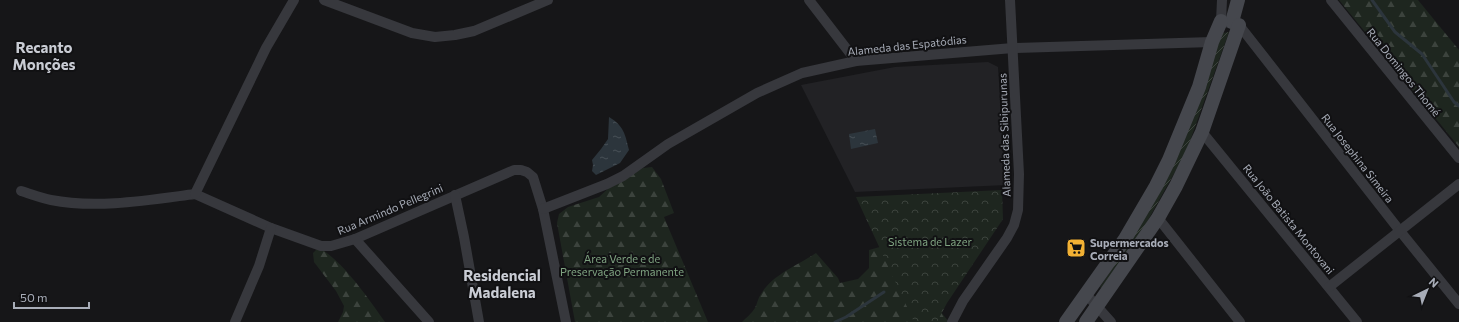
<svg xmlns="http://www.w3.org/2000/svg" width="1459" height="322" viewBox="0 0 1459 322" font-family="Commissioner,sans-serif">
<defs>
<pattern id="forest-firs" width="22" height="20" patternUnits="userSpaceOnUse"><rect width="22" height="20" fill="#1e261f"/><path d="M5 1l3.5 6h-7zM16 11l3.5 6h-7z" fill="#3c433d"/></pattern>
<pattern id="park-crowns" width="20" height="18" patternUnits="userSpaceOnUse"><rect width="20" height="18" fill="#1e261f"/><path d="M2 6a3 3 0 1 1 6 0M12 15a3 3 0 1 1 6 0" fill="none" stroke="#3c433d"/></pattern>
<pattern id="garden-furrows" width="10" height="10" patternUnits="userSpaceOnUse"><rect width="10" height="10" fill="#1e261f"/><path d="M-1 1l2-2M0 10L10 0M9 11l2-2" fill="none" stroke="#3c433d"/></pattern>
<pattern id="water-ripples" width="26" height="14" patternUnits="userSpaceOnUse"><rect width="26" height="14" fill="#2c353c"/><path d="M2 4q2-2 4 0t4 0M15 11q2-2 4 0t4 0" fill="none" stroke="#485056"/></pattern>
</defs>
<rect width="100%" height="100%" fill="#161618"/>
<path fill="#222225" d="M 988,62 L 998,67 L 1006,185 L 855,192 L 801,85 L 895,67 Z"/>
<g fill="url(#forest-firs)">
<path d="M 1339,0 L 1418,0 L 1459,50 L 1459,147 Z"/>
<path d="M 652,167 L 661,179 L 674,213 L 664,217 L 708,322 L 575,322 L 557,223 L 559,214 L 568,207 L 599,197 L 612,185 L 643,168 Z"/>
<path d="M 887,245 L 949,322 L 742,322 C 746,318 752,313 755,308 C 757,304 758,298 761,294 C 773,274 797,266 816,253 L 838,278 L 840,283 L 858,279 L 869,268 L 869,250 Z"/>
<path d="M 321,249 C 345,264 368,298 385,322 L 338,322 L 343,312 L 344,306 L 336,291 L 314,262 L 313,253 L 316,250 Z"/>
</g>
<path fill="url(#park-crowns)" d="M 1002,190 L 1003,219 L 947,303 L 937,322 L 914,322 L 856,197 Z"/>
<path fill="url(#garden-furrows)" d="M 1229,32 L 1186,152 L 1138,238 L 1104,291 L 1100,287 L 1133,237 L 1223,33 Z"/>
<g fill="url(#water-ripples)">
<path d="M 609,117 C 624,126 625,134 629,150 L 620,163 L 596,175 L 592,171 L 593,165 L 592,160 L 601,149 L 608,139 Z"/>
<path d="M 875,129 L 878,143 L 851,149 L 849,134 Z"/>
</g>
<g fill="none" stroke-linecap="round" stroke-linejoin="round">
<g stroke="#2c353c" stroke-width="3">
<path d="M 1372,0 L 1395,32 L 1422,54 L 1454,102 L 1459,106"/>
<path d="M 835,322 L 846,317 L 884,292"/>
</g>
<g stroke="#37383d" stroke-width="10">
<path d="M 324,0 L 412,33 L 435,37 L 455,35 L 474,31 L 548,0"/>
<path d="M 809,0 L 856,61"/>
<path d="M 1222,0 L 1221,21 L 1239,25 L 1400,231 L 1459,304"/>
<path d="M 1331,0 L 1459,158"/>
<path d="M 1202,132 L 1357,322"/>
<path d="M 21,191 C 31,194 41,198 51,200 C 97,209 149,200 195,194"/>
<path d="M 195,194 L 271,228 L 321,246 L 331,246 L 355,239 L 514,170 L 521,170 L 527,172 L 533,177 L 543,209 L 566,322"/>
<path d="M 195,194 L 266,48 L 294,0"/>
<path d="M 455,195 L 464,237 L 479,322"/>
<path d="M 543,209 L 607,184 L 623,176 L 668,144 L 757,93 L 802,73 L 856,61 L 1013,48 L 1212,42"/>
<path d="M 1158,218 L 1240,322"/>
<path d="M 355,239 L 429,322"/>
<path d="M 1329,287 L 1459,184"/>
<path d="M 1086,294 L 1111,322"/>
<path d="M 235,322 L 259,266 L 271,228"/>
<path d="M 952,322 L 963,301 L 1007,238 L 1014,225 L 1018,210 L 1019,174 L 1010,0"/>
</g>
<g stroke="#45474d" stroke-width="14">
<path d="M 1232,22 L 1238,0"/>
<path d="M 1066,322 L 1125,239 L 1156,186 L 1169,160 L 1199,87 L 1212,42 L 1221,21"/>
<path d="M 1086,322 L 1158,218 L 1176,186 L 1202,132 L 1239,25"/>
</g>
</g>
<defs>
<g id="supermarket-square" transform="scale(1)"><rect x="-9" y="-9" width="18" height="18" rx="4" fill="#f2b134" stroke="#111113"/><path d="M-6-5.5h2.5l.6 2H6L4.5 2H-2.5L-4.4-4H-6ZM-1.5 3.2a1.3 1.3 0 1 0 .1 0ZM3 3.2a1.3 1.3 0 1 0 .1 0Z" fill="#111"/></g>
</defs>
<g fill-rule="evenodd">
<use href="#supermarket-square" x="1076" y="248"/>
</g>
<g text-anchor="middle" dominant-baseline="central" stroke-width="4" stroke-linejoin="round" paint-order="stroke">
<g font-size="11" fill="#a8adb8" stroke="#111113">
<text transform="translate(907 45) rotate(-6)">Alameda das Espatódias</text>
<text transform="translate(1404 72) rotate(51)">Rua Domingos Thomé</text>
<text transform="translate(1004 135) rotate(-92)">Alameda das Sibipurunas</text>
<text transform="translate(1358 158) rotate(52)">Rua Josephina Simeira</text>
<text transform="translate(390 209) rotate(-23)">Rua Armindo Pellegrini</text>
<text transform="translate(1289 219) rotate(51)">Rua João Batista Montovani</text>
</g>
<g font-size="11" fill="#7fa381" stroke="#111113">
<text x="930" y="241">Sistema de Lazer</text>
<text x="622" y="258">Área Verde e de<tspan x="622" dy="13">Preservação Permanente</tspan></text>
</g>
<g font-size="11" font-weight="bold" fill="#a8adb8" stroke="#111113" text-anchor="start">
<text x="1090" y="242">Supermercados<tspan x="1090" dy="13">Correia</tspan></text>
</g>
<g font-size="15" font-weight="bold" fill="#c9ccd4" stroke="#111113">
<text x="44" y="47">Recanto<tspan x="44" dy="17">Monções</tspan></text>
<text x="502" y="275">Residencial<tspan x="502" dy="17">Madalena</tspan></text>
</g>
</g>
<g transform="translate(1427 290) rotate(43)" stroke="#111113" stroke-width="3" paint-order="stroke">
<path d="M0-3L7 15L0 10L-7 15Z" fill="#a8adb8"/>
<text y="-6" font-size="11" font-weight="bold" text-anchor="middle" fill="#a8adb8">N</text>
</g>
<path d="M14 302v6h75v-6" fill="none" stroke="#a8adb8" stroke-width="2"/>
<text x="20" y="302" font-size="12" fill="#a8adb8" stroke="#111113" stroke-width="3" paint-order="stroke">50 m</text>
</svg>
